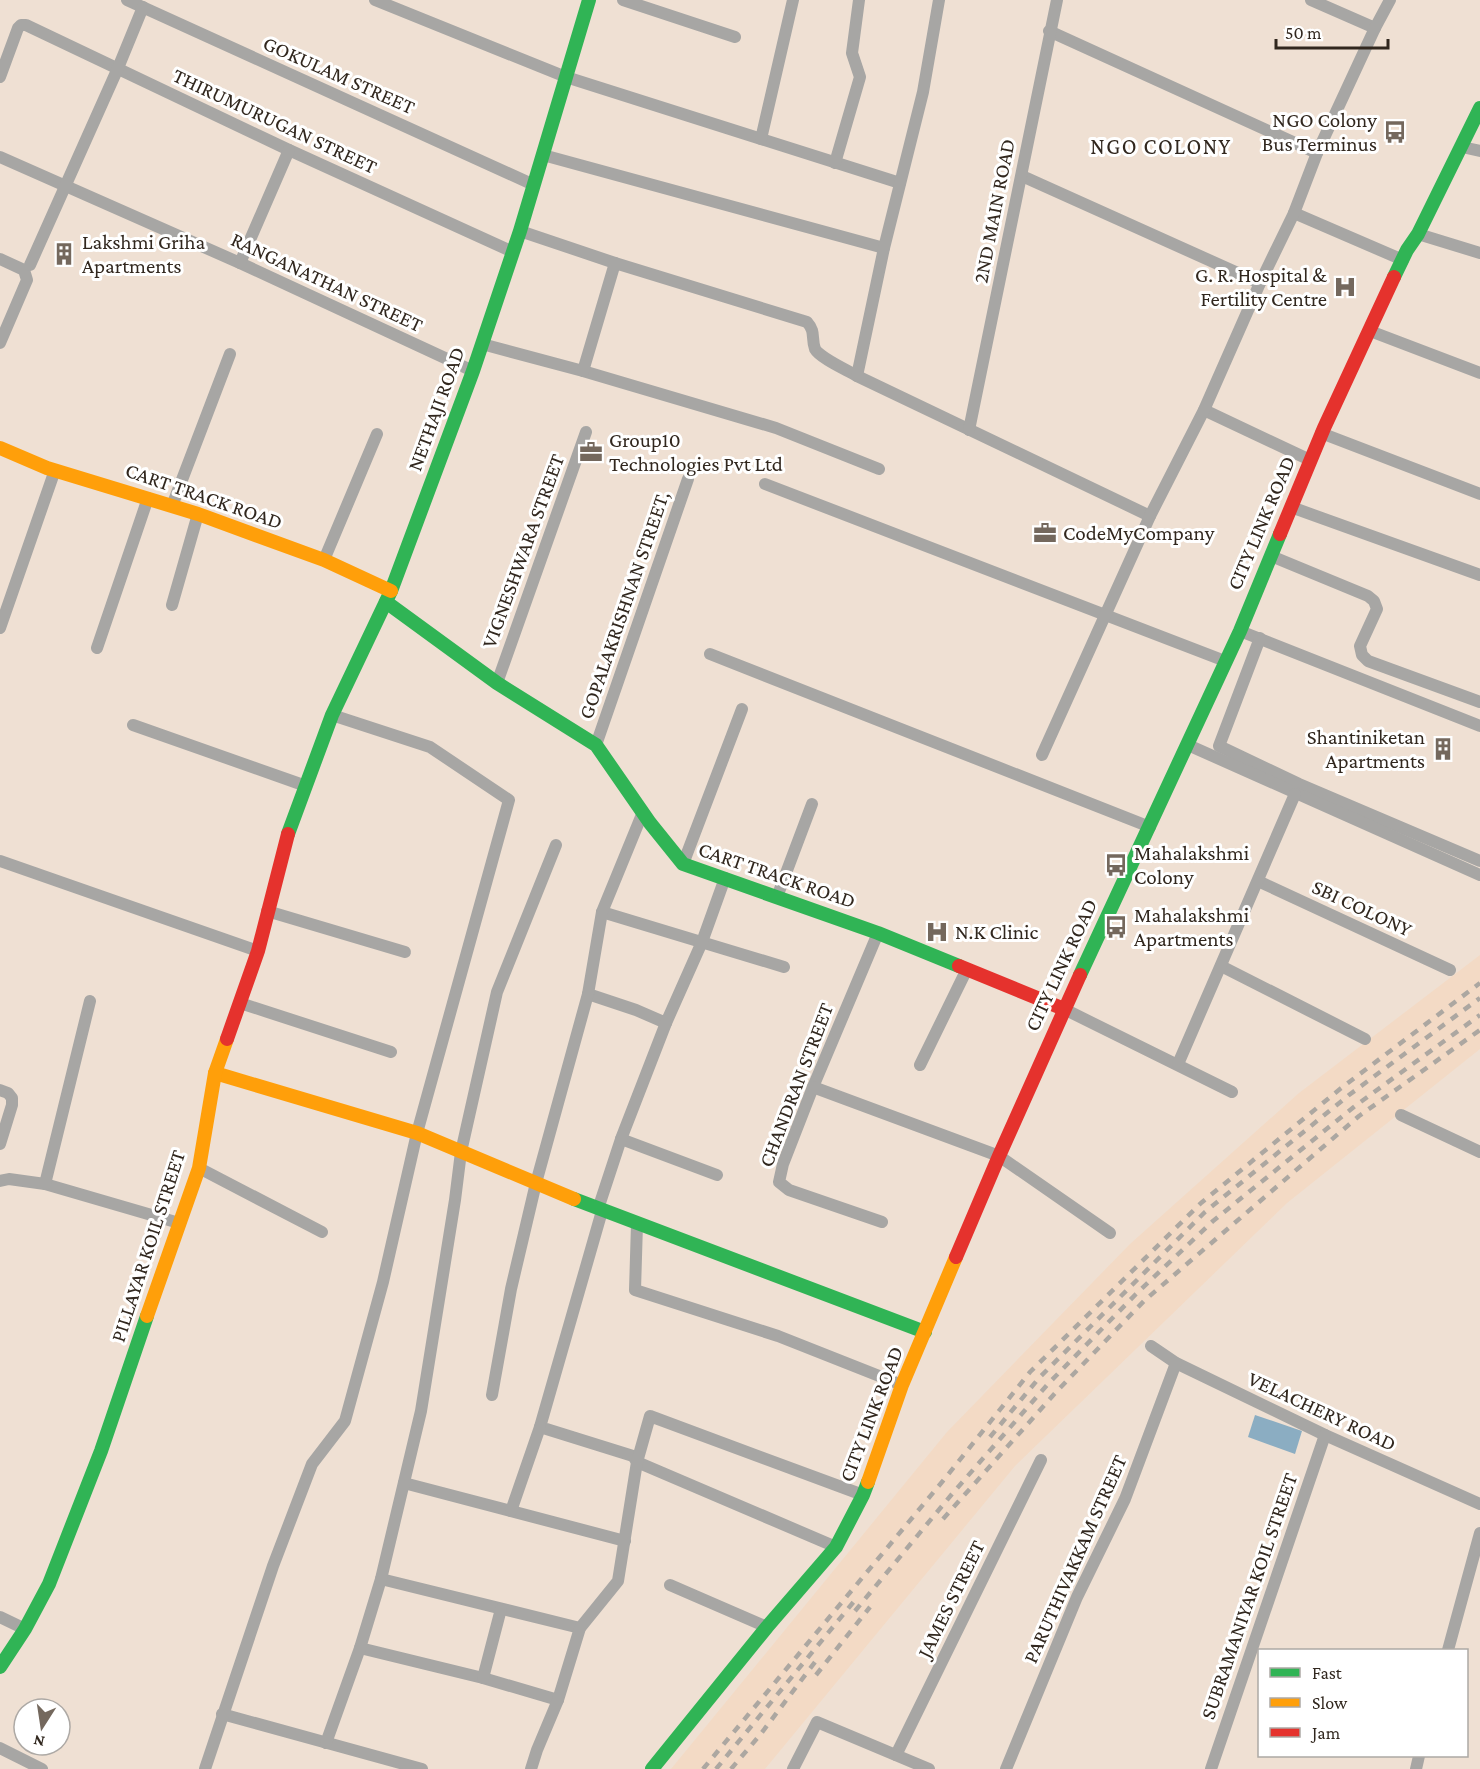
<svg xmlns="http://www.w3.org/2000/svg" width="1480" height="1769" viewBox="0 0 1480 1769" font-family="'Crimson Pro',serif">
<rect width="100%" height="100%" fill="#efe0d3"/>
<path fill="#f3dac5" d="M 1480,955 L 1480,1049 L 1287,1203 L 1015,1466 L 765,1769 L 671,1769 L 947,1432 L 1130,1244 L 1299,1093 Z"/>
<path fill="#8badc2" d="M 1255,1415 L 1302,1431 L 1295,1454 L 1248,1437 Z"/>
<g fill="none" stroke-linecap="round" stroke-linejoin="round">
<g stroke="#a7a6a4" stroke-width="12">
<path d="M 127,0 L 534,185"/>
<path d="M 375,0 L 566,77 L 900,183"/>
<path d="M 623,0 L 735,37"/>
<path d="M 1311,0 L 1375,28"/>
<path d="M 1049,31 L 1317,153"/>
<path d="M 0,77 L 18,28 L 21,25 L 26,25 L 289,150 L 513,252"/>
<path d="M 761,139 L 793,0"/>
<path d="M 1462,147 L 1480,151"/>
<path d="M 543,155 L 884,248"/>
<path d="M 0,157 L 240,263 L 473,371"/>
<path d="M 835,163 L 860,77 L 852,53 L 859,0"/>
<path d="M 1022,176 L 1260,283"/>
<path d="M 1294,213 L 1403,260"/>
<path d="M 520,231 L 615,263"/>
<path d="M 1418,234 L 1480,253"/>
<path d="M 0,259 L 24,270 L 27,280 L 0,343"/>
<path d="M 240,263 L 289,150"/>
<path d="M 30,265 L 118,68 L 143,7"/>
<path d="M 1370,331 L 1480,373"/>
<path d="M 482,344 L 583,371 L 776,428 L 879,469"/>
<path d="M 583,371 L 615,263 L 807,322 C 816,332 811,338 815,349 C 820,358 847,370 857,376 L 1150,516"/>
<path d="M 857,376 L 884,248 L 923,92 L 939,0"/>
<path d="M 1204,410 L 1310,460"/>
<path d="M 969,430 L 1057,0"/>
<path d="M 1321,433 L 1480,494"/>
<path d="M 765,484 L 1225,661"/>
<path d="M 172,506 L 230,354"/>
<path d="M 1291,507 L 1480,575"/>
<path d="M 1271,556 L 1368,596 L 1374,601 L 1377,609 L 1360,646 L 1362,655 L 1368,661 L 1480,702"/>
<path d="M 324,560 L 377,434"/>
<path d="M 172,605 L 198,514"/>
<path d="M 0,628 L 55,470"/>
<path d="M 1240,631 L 1480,726"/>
<path d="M 1260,638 L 1219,746 L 1299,784 L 1480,861"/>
<path d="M 97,648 L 148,498"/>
<path d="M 710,654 L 1150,827"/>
<path d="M 497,683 L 586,432"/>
<path d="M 133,725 L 306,786"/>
<path d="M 596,745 L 688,479"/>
<path d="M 1188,745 L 1480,875"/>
<path d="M 1042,755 L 1150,516 L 1204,410 L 1260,283 L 1294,213 L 1317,153 L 1375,28 L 1390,0"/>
<path d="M 0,861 L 258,951"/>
<path d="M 683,864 L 742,709"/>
<path d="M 1258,881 L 1450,970"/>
<path d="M 777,897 L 812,804"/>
<path d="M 267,911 L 405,952"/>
<path d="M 602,912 L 784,967"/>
<path d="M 878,933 L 813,1087 L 783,1164 L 779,1182 L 789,1190 L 882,1222"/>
<path d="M 1221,966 L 1365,1039"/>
<path d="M 588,994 L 636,1010 L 666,1023"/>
<path d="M 240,1003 L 391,1052"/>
<path d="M 1064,1009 L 1232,1092"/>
<path d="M 1178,1064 L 1295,794"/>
<path d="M 920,1065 L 967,969"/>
<path d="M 813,1087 L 999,1156 L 1110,1233"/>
<path d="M 0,1090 L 8,1093 L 12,1098 L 12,1105 L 0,1144"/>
<path d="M 1401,1115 L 1480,1152"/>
<path d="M 621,1139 L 717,1175"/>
<path d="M 199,1168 L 322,1232"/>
<path d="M 0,1181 L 9,1179 L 45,1184 L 179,1223"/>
<path d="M 45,1184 L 90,1001"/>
<path d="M 598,1209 L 621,1139 L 666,1023 L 702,942 L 725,878"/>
<path d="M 602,1211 L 540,1427 L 633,1456 L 637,1462 L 836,1547"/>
<path d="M 637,1224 L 635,1290 L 778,1336 L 902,1385"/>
<path d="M 1151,1346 L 1176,1363 L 1325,1435 L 1480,1504"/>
<path d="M 492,1395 L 511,1289 L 536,1183 L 588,994 L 602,912 L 643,812"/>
<path d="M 404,1483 L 625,1541"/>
<path d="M 511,1511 L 540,1427"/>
<path d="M 381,1579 L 580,1628"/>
<path d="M 670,1585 L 767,1627"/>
<path d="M 0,1617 L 25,1629"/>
<path d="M 360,1648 L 483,1678 L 558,1700"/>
<path d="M 1448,1650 L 1480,1533"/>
<path d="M 483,1678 L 501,1609"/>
<path d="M 222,1714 L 422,1769"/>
<path d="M 326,1743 L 360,1648 L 381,1579 L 421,1411 L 455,1200 L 461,1152 L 497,992 L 556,845"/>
<path d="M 0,1748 L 42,1769"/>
<path d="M 896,1755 L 1041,1460"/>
<path d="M 205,1769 L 273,1566 L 312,1464 L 345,1421 L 383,1282 L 417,1133 L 509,800 L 430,747 L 332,715"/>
<path d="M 531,1769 L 537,1750 L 558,1700 L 580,1628 L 618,1581 L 637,1462 L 650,1416 L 863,1495"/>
<path d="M 793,1769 L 817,1722 L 929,1769"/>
<path d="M 1006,1769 L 1077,1597 L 1125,1499 L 1176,1363"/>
<path d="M 1211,1769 L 1325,1435"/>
<path d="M 1416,1769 L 1419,1756"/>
</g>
<g stroke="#30b455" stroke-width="14">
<path d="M 1394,277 L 1407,250 L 1418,234 L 1480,108"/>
<path d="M 386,602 L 497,683 L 596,745 L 650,823 L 683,864 L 878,933 L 959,966"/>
<path d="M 288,834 L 332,715 L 391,591 L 473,371 L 520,231 L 589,0"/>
<path d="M 1080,975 L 1240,631 L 1280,534"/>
<path d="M 574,1199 L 925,1332"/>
<path d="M 0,1667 L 25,1629 L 49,1584 L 101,1451 L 147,1316"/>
<path d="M 652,1769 L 767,1627 L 836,1547 L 863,1495 L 868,1482"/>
</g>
<g stroke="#ff9f0a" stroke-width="14">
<path d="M 0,448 L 47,468 L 198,514 L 324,560 L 391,591"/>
<path d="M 215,1073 L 417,1133 L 574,1199"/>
<path d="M 147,1316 L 199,1168 L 215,1073 L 227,1039"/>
<path d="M 868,1482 L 902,1385 L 956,1257"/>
</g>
<g stroke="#e5322d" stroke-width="14">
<path d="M 1280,534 L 1324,428 L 1394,277"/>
<path d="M 959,966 L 1064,1009"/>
<path d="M 227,1039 L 258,951 L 288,834"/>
<path d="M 956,1257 L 999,1156 L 1080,975"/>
</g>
<g stroke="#aca7a1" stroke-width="4.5" stroke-dasharray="8 8" stroke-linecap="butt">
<path d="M 990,1437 L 1039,1378 L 1205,1212 L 1349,1095 L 1480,998"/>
<path d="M 943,1519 L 1057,1391 L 1145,1300 L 1359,1116 L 1480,1030"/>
<path d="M 855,1611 L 952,1494 L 1047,1385 L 1136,1294 L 1213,1221 L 1355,1106 L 1480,1015"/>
<path d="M 816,1675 L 870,1607"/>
<path d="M 703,1769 L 942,1482 L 1030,1372 L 1201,1203 L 1340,1089 L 1480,983"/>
<path d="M 716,1769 L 856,1599"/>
<path d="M 731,1769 L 760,1735 L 818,1658"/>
</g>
</g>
<defs>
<g id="bus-bare" transform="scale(1.8)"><path d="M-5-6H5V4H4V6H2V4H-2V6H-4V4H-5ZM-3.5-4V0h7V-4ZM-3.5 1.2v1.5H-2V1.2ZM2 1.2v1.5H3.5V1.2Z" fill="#74685d" stroke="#fff" stroke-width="2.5" paint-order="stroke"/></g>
<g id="building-bare" transform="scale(1.8)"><path d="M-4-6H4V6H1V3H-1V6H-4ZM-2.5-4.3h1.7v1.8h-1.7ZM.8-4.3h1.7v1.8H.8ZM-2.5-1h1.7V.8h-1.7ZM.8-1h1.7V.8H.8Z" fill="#74685d" stroke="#fff" stroke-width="2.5" paint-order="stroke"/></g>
<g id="hospital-bare" transform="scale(1.8)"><path d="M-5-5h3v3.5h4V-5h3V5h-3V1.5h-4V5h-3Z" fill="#74685d" stroke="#fff" stroke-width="2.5" paint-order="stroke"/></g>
<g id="office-bare" transform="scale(1.8)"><path d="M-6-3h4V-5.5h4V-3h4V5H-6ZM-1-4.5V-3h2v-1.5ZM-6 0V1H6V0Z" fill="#74685d" stroke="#fff" stroke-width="2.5" paint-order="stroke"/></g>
</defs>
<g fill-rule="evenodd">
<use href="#bus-bare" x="1395" y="132"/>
<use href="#building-bare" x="64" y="254"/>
<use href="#hospital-bare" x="1345" y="287"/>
<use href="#office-bare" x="591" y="452"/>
<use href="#office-bare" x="1045" y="533"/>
<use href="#building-bare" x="1443" y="749"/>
<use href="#bus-bare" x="1116" y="865"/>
<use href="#bus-bare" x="1116" y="927"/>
<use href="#hospital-bare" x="937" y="932"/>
</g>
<g text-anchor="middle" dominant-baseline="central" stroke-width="6" stroke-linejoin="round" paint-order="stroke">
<g font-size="21" fill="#31271e" stroke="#fff">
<text transform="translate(339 75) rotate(24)">GOKULAM STREET</text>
<text transform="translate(275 121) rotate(25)">THIRUMURUGAN STREET</text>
<text transform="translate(994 211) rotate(-79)">2ND MAIN ROAD</text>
<text transform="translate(327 282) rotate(25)">RANGANATHAN STREET</text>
<text transform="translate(436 409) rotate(-70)">NETHAJI ROAD</text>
<text transform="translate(204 496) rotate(19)">CART TRACK ROAD</text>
<text transform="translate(1261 523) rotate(-67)">CITY LINK ROAD</text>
<text transform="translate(523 551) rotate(-70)">VIGNESHWARA STREET</text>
<text transform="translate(624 605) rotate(-71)">GOPALAKRISHNAN STREET,</text>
<text transform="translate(777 875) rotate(19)">CART TRACK ROAD</text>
<text transform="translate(1362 908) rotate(25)">SBI COLONY</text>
<text transform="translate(1061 965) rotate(-65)">CITY LINK ROAD</text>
<text transform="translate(796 1085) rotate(-69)">CHANDRAN STREET</text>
<text transform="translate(148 1246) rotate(-72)">PILLAYAR KOIL STREET</text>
<text transform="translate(1322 1411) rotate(25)">VELACHERY ROAD</text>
<text transform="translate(871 1414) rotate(-69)">CITY LINK ROAD</text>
<text transform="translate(1075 1559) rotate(-66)">PARUTHIVAKKAM STREET</text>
<text transform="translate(1249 1596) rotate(-71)">SUBRAMANIYAR KOIL STREET</text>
<text transform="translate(951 1599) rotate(-64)">JAMES STREET</text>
</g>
<g font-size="21" fill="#31271e" stroke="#fff" text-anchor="start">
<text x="1377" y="120" text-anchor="end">NGO Colony<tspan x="1377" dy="24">Bus Terminus</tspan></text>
<text x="82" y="242">Lakshmi Griha<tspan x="82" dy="24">Apartments</tspan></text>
<text x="1327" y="275" text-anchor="end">G. R. Hospital &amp;<tspan x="1327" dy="24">Fertility Centre</tspan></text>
<text x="609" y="440">Group10<tspan x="609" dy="24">Technologies Pvt Ltd</tspan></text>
<text x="1063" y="533">CodeMyCompany</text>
<text x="1425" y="737" text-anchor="end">Shantiniketan<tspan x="1425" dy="24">Apartments</tspan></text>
<text x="1134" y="853">Mahalakshmi<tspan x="1134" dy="24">Colony</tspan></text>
<text x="1134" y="915">Mahalakshmi<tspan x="1134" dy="24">Apartments</tspan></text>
<text x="955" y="932">N.K Clinic</text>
</g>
<g font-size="22" letter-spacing="1.5" fill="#31271e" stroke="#fff">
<text x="1161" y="146">NGO COLONY</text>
</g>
</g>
<rect x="1258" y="1649" width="210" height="108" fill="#ffffff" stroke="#ada9a5" stroke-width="1.5"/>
<rect x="1270" y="1668" width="30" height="9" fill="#30b455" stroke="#ada9a5" stroke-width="1.5"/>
<text x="1312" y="1679" font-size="18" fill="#31271e">Fast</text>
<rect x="1270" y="1698" width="30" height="9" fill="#ff9f0a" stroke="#ada9a5" stroke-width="1.5"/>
<text x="1312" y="1709" font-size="18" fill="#31271e">Slow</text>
<rect x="1270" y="1728" width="30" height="9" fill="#e5322d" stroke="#ada9a5" stroke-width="1.5"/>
<text x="1312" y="1739" font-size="18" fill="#31271e">Jam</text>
<g transform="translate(42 1727) rotate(192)"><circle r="28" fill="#ffffff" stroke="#ada9a5" stroke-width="1.5"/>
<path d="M0-4.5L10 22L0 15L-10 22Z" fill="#74685d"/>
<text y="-9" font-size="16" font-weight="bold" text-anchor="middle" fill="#31271e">N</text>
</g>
<path d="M1276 39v9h112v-9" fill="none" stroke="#31271e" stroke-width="3"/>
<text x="1285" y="39" font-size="18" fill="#31271e" stroke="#ffffff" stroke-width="4.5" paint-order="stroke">50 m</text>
</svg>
